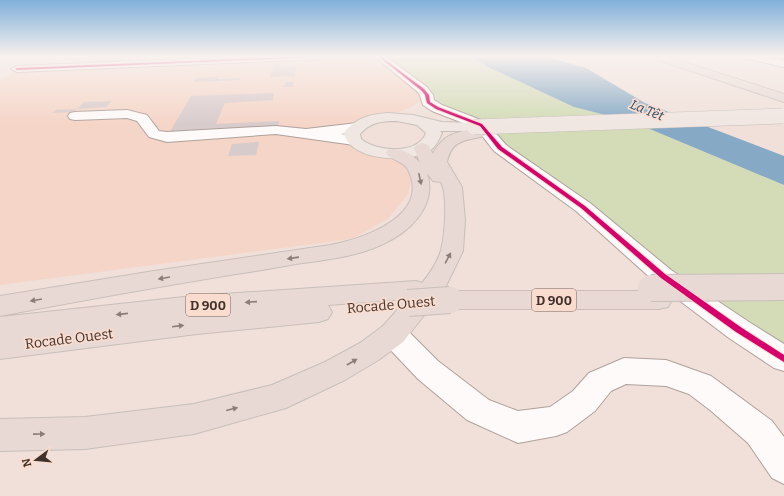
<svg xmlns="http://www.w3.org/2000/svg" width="784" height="496" viewBox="0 0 784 496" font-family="Bitter,serif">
<rect width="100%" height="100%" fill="#f0e0d9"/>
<path fill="#f5d5c7" d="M 331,56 L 373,56 L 420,95 L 420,101 L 410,108 L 395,113 L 380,113 L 364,117 L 344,125 L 343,142 L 364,154 L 388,158 L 404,162 L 413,174 L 408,194 L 388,219 L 351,239 L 0,285 L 0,80 L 17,72 L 305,58 Z"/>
<path fill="#d3dcb7" d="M 387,56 L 469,56 L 488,67 L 574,107 L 633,122 L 784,185 L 784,349 L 741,323 L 436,101 L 433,93 Z"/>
<path fill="#86aac5" d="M 469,56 L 544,56 L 586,68 L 645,103 L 784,156 L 784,185 L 633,122 L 574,107 L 488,67 Z"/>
<g fill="#d8cbcb">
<path d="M 755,56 L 784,56 L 784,63 Z"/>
<path d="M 274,64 L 281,64 L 279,68 L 296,67 L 295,76 L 270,77 Z"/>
<path d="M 218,77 L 217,79 L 241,78 L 240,80 L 194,82 L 196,78 Z"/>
<path d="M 286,82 L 294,82 L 293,87 L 283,87 Z"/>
<path d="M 274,93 L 273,100 L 225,103 L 216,124 L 279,121 L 278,127 L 169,133 L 191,96 Z"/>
<path d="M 112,101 L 106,107 L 77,109 L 84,102 Z"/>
<path d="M 77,109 L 73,112 L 52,113 L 56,110 Z"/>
<path d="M 259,142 L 256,155 L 228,156 L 232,144 Z"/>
</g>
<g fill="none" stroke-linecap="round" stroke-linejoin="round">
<g stroke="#afa19b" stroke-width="2">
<g id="minor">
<path d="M 257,56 L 326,56 L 321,59 L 17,72 L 11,69 L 17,66 Z"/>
<path d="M 374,56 L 385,56 L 427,87 L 433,95 L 434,100 L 442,105 L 486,122 L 506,145 L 590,203 L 671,270 L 749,322 L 784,344 L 784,371 L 774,368 L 729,338 L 655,282 L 576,211 L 494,151 L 476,128 L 432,111 L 423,105 L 419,93 Z"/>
<path d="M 743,56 L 760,56 L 784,61 L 784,67 L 744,58 Z"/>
<path d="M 127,110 L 147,115 L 159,131 L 167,132 L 276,126 L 306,129 L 357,123 L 362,124 L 364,127 L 362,130 L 341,134 L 359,137 L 362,140 L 359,143 L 354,145 L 276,134 L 167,142 L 149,137 L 137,121 L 127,118 L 75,120 L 70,119 L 68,116 L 70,113 L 75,112 Z"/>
<path d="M 393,323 L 403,326 L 438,361 L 489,400 L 518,411 L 550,407 L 573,391 L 589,373 L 624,358 L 666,360 L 711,376 L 772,421 L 784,437 L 784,484 L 772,478 L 748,443 L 710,410 L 689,394 L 666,386 L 626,384 L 611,391 L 595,411 L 567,432 L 556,436 L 518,443 L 467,420 L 418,379 L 383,342 L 379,334 L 383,326 Z"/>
</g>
</g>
<g stroke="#c8bfbb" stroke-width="2">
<path id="major" d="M 388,113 L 413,115 L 442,122 L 474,123 L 479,124 L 481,127 L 479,130 L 474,131 L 440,131 L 442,133 C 439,140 436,146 430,151 C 409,163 350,162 344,133 C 355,118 371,114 388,113 ZM 397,121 L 417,125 L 426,133 C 418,155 377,152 361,139 L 360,134 C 370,122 383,121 397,121 Z"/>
</g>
<g stroke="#c8bfbb" stroke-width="2">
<g id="highway">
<path d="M 651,56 L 665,56 L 784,94 L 784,102 L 652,58 Z"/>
<path d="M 479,128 L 484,130 L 487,133 L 484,136 C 465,141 452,139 447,162 L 462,187 L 465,220 L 463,251 L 444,290 L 403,342 L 380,359 L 345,380 L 286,408 L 194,434 L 85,449 L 0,451 L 0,419 L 85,417 L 194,404 L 272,385 L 325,362 L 360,343 L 383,326 L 407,299 L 328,305 L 332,312 L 328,319 L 319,322 L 197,334 L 0,359 L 0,317 L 193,296 L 416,281 L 422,283 C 429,275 438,261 441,250 C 445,235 448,195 441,182 L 433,181 L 427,173 C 438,206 409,233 381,245 C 355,257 324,260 296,264 C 276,268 256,271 236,274 C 157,287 79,301 0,316 L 0,296 L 154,271 L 330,245 C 362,239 429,217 409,172 C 405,161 392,161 386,153 L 388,150 C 400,147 413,154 420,163 L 414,148 L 416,145 L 422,143 L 428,145 L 433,154 C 443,133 458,132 479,128 Z"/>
<path d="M 450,291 L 659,291 L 668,293 L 672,300 L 668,307 L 659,309 L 450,309 L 441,307 L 437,300 L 441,293 Z"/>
</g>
</g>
<use href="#minor" fill="#fdfaf9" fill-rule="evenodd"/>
<use href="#major" fill="#f0e6e2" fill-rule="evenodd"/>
<use href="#highway" fill="#e8d9d4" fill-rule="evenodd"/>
<g stroke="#c8bfbb" stroke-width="16" stroke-linecap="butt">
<path id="major-bridge" d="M 474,127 L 783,116"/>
</g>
<g stroke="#c8bfbb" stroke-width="28" stroke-linecap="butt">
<g id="highway-bridge">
<path d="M 651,288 L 784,287"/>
<path d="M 408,303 L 450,300"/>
</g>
</g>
<use href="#major-bridge" stroke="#f0e6e2" stroke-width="15"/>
<use href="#highway-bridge" stroke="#e8d9d4" stroke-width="26"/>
<g stroke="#fadccf" stroke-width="2">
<g id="cycleway">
<path d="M 312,56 L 322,56 L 321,57 L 17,70 L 15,69 L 17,68 Z"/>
<path d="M 378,56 L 380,56 L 424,89 L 429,95 L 430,102 L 438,107 L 482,124 L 502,147 L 585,206 L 665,274 L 742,328 L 784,355 L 784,362 L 736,332 L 661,278 L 581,208 L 498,149 L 480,126 L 436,109 L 427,103 L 425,95 L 422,91 Z"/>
</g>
</g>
<use href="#cycleway" fill="#d6006c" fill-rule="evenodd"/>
</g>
<defs><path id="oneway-solid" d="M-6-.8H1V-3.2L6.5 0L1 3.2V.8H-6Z"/></defs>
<g fill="#8c7d77">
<use href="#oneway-solid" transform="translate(420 179) rotate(78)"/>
<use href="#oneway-solid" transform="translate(293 258) rotate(172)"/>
<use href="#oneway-solid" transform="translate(448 258) rotate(-62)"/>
<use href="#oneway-solid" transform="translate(164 278) rotate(170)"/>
<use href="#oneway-solid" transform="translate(36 300) rotate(170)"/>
<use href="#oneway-solid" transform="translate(251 302) rotate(176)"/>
<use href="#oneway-solid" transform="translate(122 314) rotate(174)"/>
<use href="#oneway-solid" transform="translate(178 326) rotate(-7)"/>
<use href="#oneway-solid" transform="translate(352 362) rotate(-30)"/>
<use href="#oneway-solid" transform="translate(232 409) rotate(-14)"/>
<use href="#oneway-solid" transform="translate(39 434) rotate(-1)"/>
</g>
<linearGradient id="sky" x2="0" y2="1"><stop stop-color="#81b0da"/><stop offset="0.45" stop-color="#f8f1ee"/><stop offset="1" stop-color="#f8f1ee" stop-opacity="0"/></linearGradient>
<rect width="784" height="125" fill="url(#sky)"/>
<g text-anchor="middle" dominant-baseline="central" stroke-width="3.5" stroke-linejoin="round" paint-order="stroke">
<g font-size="13" font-style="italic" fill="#174564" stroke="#fadccf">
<text transform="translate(647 110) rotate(22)">La Têt</text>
</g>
<g fill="#fadccf" stroke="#78645c" stroke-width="1">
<rect x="532" y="289" width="44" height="22" rx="3"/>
<rect x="186" y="294" width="44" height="22" rx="3"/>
</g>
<g font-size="13" font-weight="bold" fill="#40312b">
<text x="554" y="300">D 900</text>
<text x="208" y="305">D 900</text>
</g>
<g font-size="14" fill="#40312b" stroke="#fadccf">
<text transform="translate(391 305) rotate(-5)">Rocade Ouest</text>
<text transform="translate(69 339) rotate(-7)">Rocade Ouest</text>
</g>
</g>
<g transform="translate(36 460) rotate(254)" stroke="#fadccf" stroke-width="3" paint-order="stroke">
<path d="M0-3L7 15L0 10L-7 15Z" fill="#40312b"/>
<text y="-6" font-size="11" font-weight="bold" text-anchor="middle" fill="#40312b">N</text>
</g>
</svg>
